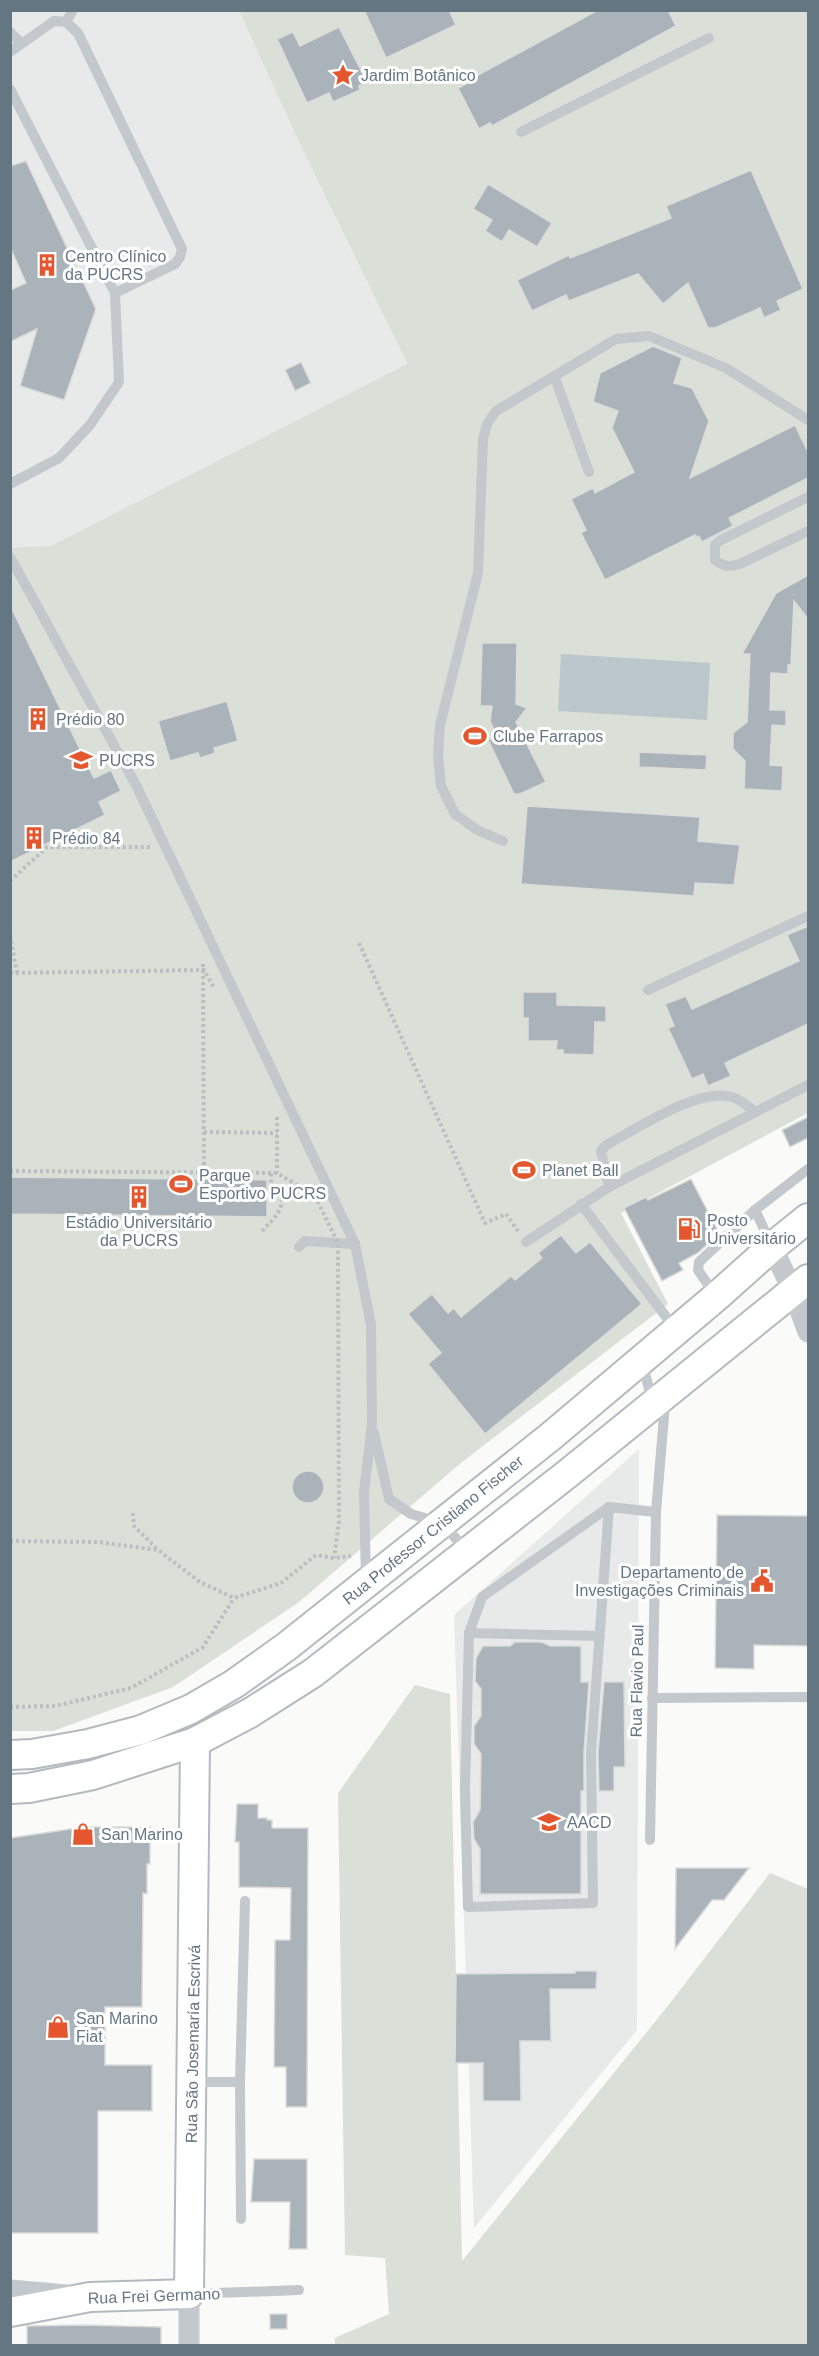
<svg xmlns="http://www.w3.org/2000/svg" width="819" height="2356" viewBox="0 0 819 2356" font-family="Helvetica,sans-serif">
<rect width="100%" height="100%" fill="#fafaf8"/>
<g fill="#e8e9e9">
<path d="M 10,11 L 239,11 L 298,140 L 407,365 L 51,546 L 299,1602 L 173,1687 L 53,1731 L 11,1731 Z"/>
<path d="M 639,1449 L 637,2030 L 474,2228 L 454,1615 Z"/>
</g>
<g fill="#dadfd7">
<path d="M 239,11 L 808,11 L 808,1113 L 621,1213 L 668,1304 L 462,1462 L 299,1602 L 173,1687 L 53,1731 L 11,1731 L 11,548 L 51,546 L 407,364 L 298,140 Z"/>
<path d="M 415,1685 L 450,1694 L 462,2261 L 667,2007 L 770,1873 L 808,1889 L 808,2345 L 335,2346 L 335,2338 L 389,2314 L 385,2258 L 345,2255 L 338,1793 Z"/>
</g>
<path fill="#bbc7cb" d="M 561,654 L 710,663 L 707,720 L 558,711 Z"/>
<g fill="#aab3b9" stroke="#dcdcda" stroke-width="1.5">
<path d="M 364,10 L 449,10 L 456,25 L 386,58 Z"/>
<path d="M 598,10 L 668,10 L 676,26 L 492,126 L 490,123 L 479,129 L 458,88 L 468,83 L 467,81 Z"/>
<path d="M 339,27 L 367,82 L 359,86 L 360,90 L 333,102 L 329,93 L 307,103 L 277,39 L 293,32 L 300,46 Z"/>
<path d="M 26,161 L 96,309 L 64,400 L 20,386 L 37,329 L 10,342 L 10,290 L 26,283 L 10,247 L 10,166 Z"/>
<path d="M 751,170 L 803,289 L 777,301 L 781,310 L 764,318 L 760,308 L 715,328 L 708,328 L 688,283 L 663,304 L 638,274 L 569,301 L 566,295 L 532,311 L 517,280 L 569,255 L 570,258 L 671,218 L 666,206 Z"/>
<path d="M 488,184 L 552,223 L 537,247 L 509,230 L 502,242 L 485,231 L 492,220 L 473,209 Z"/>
<path d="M 653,346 L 682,358 L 674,383 L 692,388 L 709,421 L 690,478 L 795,425 L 808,452 L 808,478 L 729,518 L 733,526 L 702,542 L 699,536 L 697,537 L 695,535 L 605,580 L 581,533 L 586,530 L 571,499 L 593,488 L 595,493 L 634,472 L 612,428 L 618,411 L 593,402 L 600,373 Z"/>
<path d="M 301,362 L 311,383 L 295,391 L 285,370 Z"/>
<path d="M 808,575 L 808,619 L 794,601 L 791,665 L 788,665 L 788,674 L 771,673 L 770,710 L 786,710 L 786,726 L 772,725 L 770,765 L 783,766 L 782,791 L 744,789 L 745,761 L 733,749 L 733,733 L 747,722 L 750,654 L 742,654 L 776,593 Z"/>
<path d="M 10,605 L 94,778 L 111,770 L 121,791 L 99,802 L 105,815 L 10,862 Z"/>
<path d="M 482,643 L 517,643 L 516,704 L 527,708 L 516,722 L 546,782 L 520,794 L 514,794 L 488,740 L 497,736 L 490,721 L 492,706 L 480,706 Z"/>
<path d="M 227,701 L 238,741 L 214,748 L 215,753 L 200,758 L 198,753 L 170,761 L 158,721 Z"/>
<path d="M 639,752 L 707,755 L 706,770 L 639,767 Z"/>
<path d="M 527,806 L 700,817 L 698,841 L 740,845 L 734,885 L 695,883 L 694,896 L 521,884 Z"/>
<path d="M 808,926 L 808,1024 L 725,1063 L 731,1076 L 708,1086 L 703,1074 L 692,1079 L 668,1028 L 674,1026 L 665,1004 L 686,996 L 692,1009 L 799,961 L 787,935 Z"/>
<path d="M 523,992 L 557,992 L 557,1005 L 606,1006 L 606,1022 L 595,1022 L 594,1055 L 563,1054 L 563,1050 L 556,1050 L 557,1041 L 528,1041 L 528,1018 L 523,1018 Z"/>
<path d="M 808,1117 L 808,1138 L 790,1147 L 782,1130 Z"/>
<path d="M 10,1177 L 267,1180 L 267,1217 L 10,1214 Z"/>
<path d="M 691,1179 L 719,1233 L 698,1253 L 679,1263 L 683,1270 L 662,1281 L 624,1208 L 646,1197 L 648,1200 Z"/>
<path d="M 561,1235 L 576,1253 L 590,1242 L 642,1304 L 485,1434 L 428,1364 L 441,1353 L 408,1314 L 432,1294 L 448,1313 L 454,1308 L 461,1317 L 511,1276 L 515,1280 L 542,1258 L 538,1253 Z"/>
<circle cx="308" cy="1487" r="16"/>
<path d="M 717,1515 L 808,1516 L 808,1646 L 754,1645 L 754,1669 L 715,1668 Z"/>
<path d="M 515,1642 L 542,1642 L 550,1646 L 581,1646 L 581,1682 L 589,1682 L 584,1752 L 584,1791 L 581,1791 L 581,1894 L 480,1894 L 480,1849 L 474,1839 L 473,1822 L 480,1810 L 481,1754 L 474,1744 L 474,1726 L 481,1716 L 481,1689 L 475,1681 L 476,1658 L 483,1646 L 510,1646 Z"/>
<path d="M 604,1682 L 624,1682 L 625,1767 L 614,1767 L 614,1791 L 599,1791 L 598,1753 Z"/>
<path d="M 237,1804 L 258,1804 L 258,1818 L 267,1818 L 267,1820 L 272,1820 L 272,1828 L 308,1828 L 307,2107 L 286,2107 L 286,2067 L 274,2067 L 275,1940 L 290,1940 L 291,1888 L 239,1887 L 239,1842 L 235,1842 Z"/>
<path d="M 84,1827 L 150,1827 L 150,1864 L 147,1864 L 147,1894 L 143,1893 L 142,2007 L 105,2007 L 105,2065 L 152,2065 L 152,2111 L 98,2111 L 98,2233 L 10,2233 L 10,1838 Z"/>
<path d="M 676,1868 L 749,1868 L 724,1900 L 712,1900 L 675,1949 Z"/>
<path d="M 575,1971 L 597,1971 L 596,1989 L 550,1989 L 551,2041 L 520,2041 L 521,2101 L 483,2101 L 483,2063 L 455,2063 L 456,1974 L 575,1973 Z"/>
<path d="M 254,2159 L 307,2159 L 307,2249 L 289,2249 L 290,2202 L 251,2202 Z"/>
<rect x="270" y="2314" width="17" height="15"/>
<path d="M 85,2325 L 161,2327 L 161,2346 L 27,2346 L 27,2326 Z"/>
</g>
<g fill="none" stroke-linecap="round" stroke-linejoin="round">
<g stroke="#b3babf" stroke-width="32">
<g id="secondary">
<path d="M 10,1755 L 32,1754 L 88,1744 L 141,1730 L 191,1709 L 234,1684 L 286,1647 L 550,1437 L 716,1297 L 772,1247 L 808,1218"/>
<path d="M 10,1789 L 29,1788 L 93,1775 L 195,1742 L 250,1713 L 313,1673 L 566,1475 L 808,1279"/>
<path d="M 10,2312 L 90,2297 L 189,2294 L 195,1742"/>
</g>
</g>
<g stroke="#bbbfc2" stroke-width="4" stroke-dasharray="3 3" stroke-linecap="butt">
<path d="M 10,881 L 47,847 L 150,847"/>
<path d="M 10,935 L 17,973"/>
<path d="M 359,943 L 485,1223 L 506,1214 L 518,1231"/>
<path d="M 203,964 L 204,1173"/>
<path d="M 10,973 L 204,970 L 214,988"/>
<path d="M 277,1117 L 277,1173"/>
<path d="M 204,1132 L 277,1133"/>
<path d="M 10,1171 L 277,1173 L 315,1196"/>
<path d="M 262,1231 C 273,1219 285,1210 281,1193 L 271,1185 L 271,1173"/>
<path d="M 133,1513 L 134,1526 L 158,1550"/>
<path d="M 10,1541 L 98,1542 L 158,1550 L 200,1582 L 234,1598 L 281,1583 L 316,1555 L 334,1558 L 351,1556"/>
<path d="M 10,1707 L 55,1706 L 131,1688 L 203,1647 L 234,1598"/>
</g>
<g stroke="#c3c8cc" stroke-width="10">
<path d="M 66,22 L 73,10"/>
<path d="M 10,32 L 21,43"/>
<path d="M 10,52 L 54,21 L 66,22 L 78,33 L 182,249 L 180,257 L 175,264 L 115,293"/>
<path d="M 10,89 L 115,293 L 119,382 L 90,425 L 59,458 L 10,484"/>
<path d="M 521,132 L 709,38"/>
<path d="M 555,378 L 589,472"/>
<path d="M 808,497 L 721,540 L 715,545 L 715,560 C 724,567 729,567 740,564 L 808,531"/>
<path d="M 10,557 L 136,785 L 355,1244 L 371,1325 L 372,1424 L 364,1492 L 366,1580"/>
<path d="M 503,841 L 477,830 L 455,814 L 441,786 L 438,756 L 440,725 L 478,573 L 483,439 L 487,424 L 496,411 L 616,339 L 649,336 L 726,368 L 808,420"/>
<path d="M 648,990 L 808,916"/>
<path d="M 609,1187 L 601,1151 L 606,1145 C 637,1129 698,1087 732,1097 C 740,1099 748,1107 756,1112"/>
<path d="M 581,1204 L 676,1330"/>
<path d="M 526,1242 L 609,1187 L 808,1085"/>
<path d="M 772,1246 L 755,1210 L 808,1169"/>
<path d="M 299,1247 L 305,1241 L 355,1244"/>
<path d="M 715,1295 L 698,1270 L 699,1262 L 755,1210"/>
<path d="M 642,1361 L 649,1389 L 666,1392 L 656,1512 L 650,1840"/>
<path d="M 374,1433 L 389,1499 L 411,1514 L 442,1523 L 467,1551"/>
<path d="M 469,1633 L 482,1597 L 609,1507"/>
<path d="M 600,1636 L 469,1633 L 465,1790 L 468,1907 L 593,1903 L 591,1753 L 609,1507 L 656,1512"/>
<path d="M 652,1698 L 808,1697"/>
<path d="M 193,2082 L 240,2082 L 245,1901"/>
<path d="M 240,2082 L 241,2219"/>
<path d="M 190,2294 L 299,2290"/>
</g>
<g stroke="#c3c8cc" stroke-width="21">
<path d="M 772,1247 L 793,1291 L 808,1332"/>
<path d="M 10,2290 L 67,2295"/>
<path d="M 189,2346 L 189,2294"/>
</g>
<use href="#secondary" stroke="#fff" stroke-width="28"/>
<path stroke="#bbbfc2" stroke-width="4" stroke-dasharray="3 3" stroke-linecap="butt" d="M 315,1196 L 338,1243 L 339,1522 L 334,1558"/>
</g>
<defs>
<g id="sight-bare" transform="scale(1.8)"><path d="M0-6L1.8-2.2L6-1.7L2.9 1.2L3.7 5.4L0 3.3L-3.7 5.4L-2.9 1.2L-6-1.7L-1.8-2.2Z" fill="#e4572e" stroke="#fff" stroke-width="2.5" paint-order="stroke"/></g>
<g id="building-bare" transform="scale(1.8)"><path d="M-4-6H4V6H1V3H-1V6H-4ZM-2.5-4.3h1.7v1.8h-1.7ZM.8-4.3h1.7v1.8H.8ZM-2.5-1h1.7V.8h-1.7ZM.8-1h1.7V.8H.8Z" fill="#e4572e" stroke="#fff" stroke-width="2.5" paint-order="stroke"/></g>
<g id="stadium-bare" transform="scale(1.8)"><path d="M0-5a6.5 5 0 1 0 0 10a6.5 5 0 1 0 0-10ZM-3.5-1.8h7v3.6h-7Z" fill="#e4572e" stroke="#fff" stroke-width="2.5" paint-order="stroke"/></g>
<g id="university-bare" transform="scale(1.8)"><path d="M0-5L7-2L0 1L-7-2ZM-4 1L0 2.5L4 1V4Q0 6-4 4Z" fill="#e4572e" stroke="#fff" stroke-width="2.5" paint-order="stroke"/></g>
<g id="fuel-bare" transform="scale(1.8)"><path d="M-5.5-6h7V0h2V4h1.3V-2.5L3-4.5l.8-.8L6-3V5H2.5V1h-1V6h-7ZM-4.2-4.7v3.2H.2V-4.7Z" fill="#e4572e" stroke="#fff" stroke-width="2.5" paint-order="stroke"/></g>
<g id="civic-bare" transform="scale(1.8)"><path d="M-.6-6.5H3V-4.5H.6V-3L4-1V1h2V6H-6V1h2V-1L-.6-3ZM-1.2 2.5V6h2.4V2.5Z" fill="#e4572e" stroke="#fff" stroke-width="2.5" paint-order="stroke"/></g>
<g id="school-bare" transform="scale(1.8)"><path d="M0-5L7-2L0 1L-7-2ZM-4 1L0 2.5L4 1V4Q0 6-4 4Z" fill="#e4572e" stroke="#fff" stroke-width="2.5" paint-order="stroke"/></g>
<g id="shop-bare" transform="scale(1.8)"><path d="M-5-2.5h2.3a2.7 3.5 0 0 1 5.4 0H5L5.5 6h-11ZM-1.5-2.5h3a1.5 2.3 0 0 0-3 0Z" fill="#e4572e" stroke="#fff" stroke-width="2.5" paint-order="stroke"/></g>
</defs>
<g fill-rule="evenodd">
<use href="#sight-bare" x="343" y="75"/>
<use href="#building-bare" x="47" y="265"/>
<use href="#building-bare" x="38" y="719"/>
<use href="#stadium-bare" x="475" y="736"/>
<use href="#university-bare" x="81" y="760"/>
<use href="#building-bare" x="34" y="838"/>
<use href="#stadium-bare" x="524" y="1170"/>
<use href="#stadium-bare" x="181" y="1184"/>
<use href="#building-bare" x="139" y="1197"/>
<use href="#fuel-bare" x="689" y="1229"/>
<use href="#civic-bare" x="762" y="1581"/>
<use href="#school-bare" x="549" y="1822"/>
<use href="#shop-bare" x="83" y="1834"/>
<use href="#shop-bare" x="58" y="2027"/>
</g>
<g text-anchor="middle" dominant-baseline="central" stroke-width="6" stroke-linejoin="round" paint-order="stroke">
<g font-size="16" fill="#657683" stroke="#fff" text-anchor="start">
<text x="361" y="75">Jardim Botânico</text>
<text x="65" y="256">Centro Clínico<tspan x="65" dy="18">da PUCRS</tspan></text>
<text x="56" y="719">Prédio 80</text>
<text x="493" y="736">Clube Farrapos</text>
<text x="99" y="760">PUCRS</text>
<text x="52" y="838">Prédio 84</text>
<text x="542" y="1170">Planet Ball</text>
<text x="199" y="1175">Parque<tspan x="199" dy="18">Esportivo PUCRS</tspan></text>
<text x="707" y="1220">Posto<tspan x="707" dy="18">Universitário</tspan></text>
<text x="139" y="1222" text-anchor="middle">Estádio Universitário<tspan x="139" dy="18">da PUCRS</tspan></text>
<text x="744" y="1572" text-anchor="end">Departamento de<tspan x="744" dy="18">Investigações Criminais</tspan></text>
<text x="567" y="1822">AACD</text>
<text x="101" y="1834">San Marino</text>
<text x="76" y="2018">San Marino<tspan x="76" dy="18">Fiat</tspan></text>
</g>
<g font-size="16" fill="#657683" stroke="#fff">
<text transform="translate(433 1530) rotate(-39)">Rua Professor Cristiano Fischer</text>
<text transform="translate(637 1681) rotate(-89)">Rua Flavio Paul</text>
<text transform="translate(193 2044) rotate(-89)">Rua São Josemaría Escrivá</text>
<text transform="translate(154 2296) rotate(-2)">Rua Frei Germano</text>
</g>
</g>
<rect width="819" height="2356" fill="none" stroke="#657683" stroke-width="24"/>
</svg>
